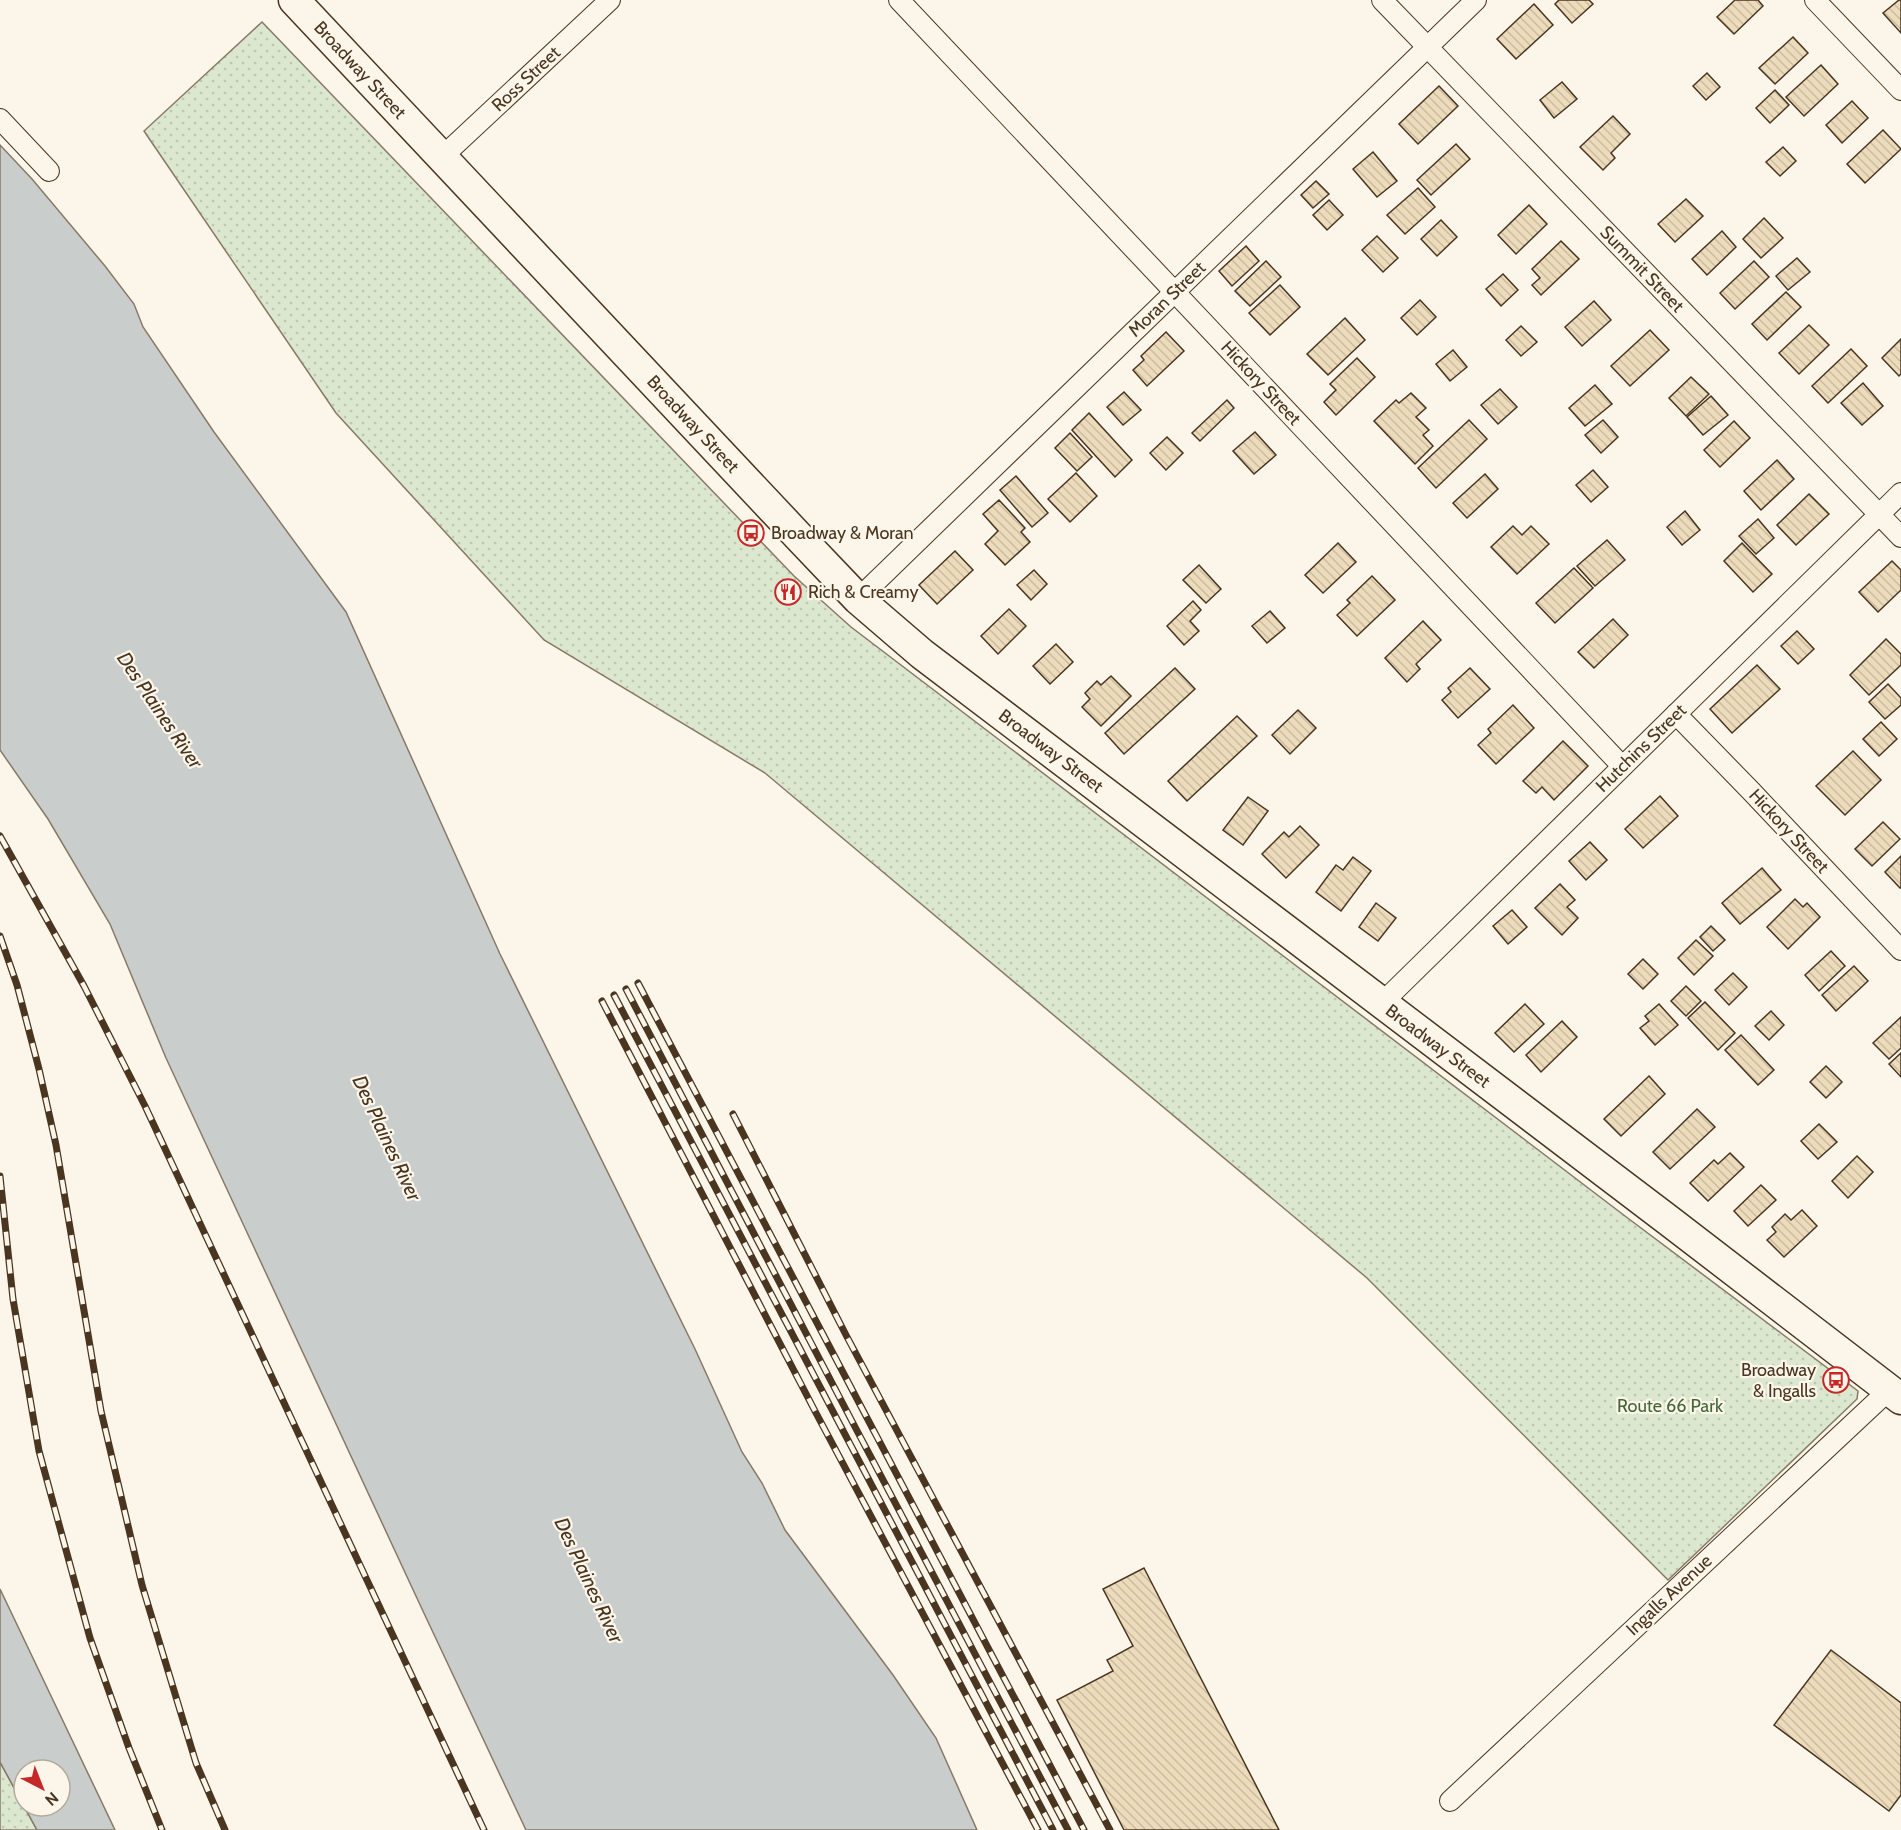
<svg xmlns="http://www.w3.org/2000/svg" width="1901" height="1830" viewBox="0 0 1901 1830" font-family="Cabin,sans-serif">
<defs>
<pattern id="grass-dots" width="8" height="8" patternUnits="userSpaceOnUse" patternTransform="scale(1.5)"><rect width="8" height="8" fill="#dce7d0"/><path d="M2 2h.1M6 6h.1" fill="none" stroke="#bec7b2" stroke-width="1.8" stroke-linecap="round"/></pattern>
<pattern id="building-back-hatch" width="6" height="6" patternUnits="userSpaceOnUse" patternTransform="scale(1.5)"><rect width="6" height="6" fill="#ecdcbc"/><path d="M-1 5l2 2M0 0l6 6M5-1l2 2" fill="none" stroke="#ccbda1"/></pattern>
</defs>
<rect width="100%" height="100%" fill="#fbf6e9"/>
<g fill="url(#grass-dots)" stroke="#887966" stroke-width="1.5">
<path d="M 262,22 L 794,576 L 851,627 L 1625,1216 L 1858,1391 L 1857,1399 L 1668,1580 L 1367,1278 L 765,773 L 544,640 L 336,413 L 144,131 Z"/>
<path d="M 0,1762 L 37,1830 L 0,1830 Z"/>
</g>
<g fill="#c9cecd" stroke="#887966" stroke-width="1.5">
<path d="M 0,145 L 32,179 L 105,266 L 134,304 L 143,327 L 214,432 L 346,612 L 500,954 L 695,1349 L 742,1452 L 762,1483 L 785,1530 L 893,1675 L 936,1738 L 977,1830 L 526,1830 L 422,1609 L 166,1058 L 110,924 L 48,819 L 0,750 Z"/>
<path d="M 0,1589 L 115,1830 L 37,1830 L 24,1806 L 60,1806 L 60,1770 L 24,1770 L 24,1806 L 0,1762 Z"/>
</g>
<g fill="url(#building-back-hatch)" stroke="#4a3520" stroke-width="1.5">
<path d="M 1559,0 L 1589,0 L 1593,4 L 1572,23 L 1555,4 Z"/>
<path d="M 1735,0 L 1758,0 L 1763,6 L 1734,34 L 1717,17 Z"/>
<path d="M 1899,0 L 1901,0 L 1901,33 L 1883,13 Z"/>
<path d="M 1534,4 L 1553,25 L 1516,59 L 1497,39 Z"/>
<path d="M 1793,37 L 1808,53 L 1775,84 L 1759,68 Z"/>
<path d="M 1821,65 L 1838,84 L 1804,116 L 1786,97 Z"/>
<path d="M 1707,73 L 1720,87 L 1706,100 L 1693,86 Z"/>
<path d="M 1562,82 L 1577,99 L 1554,118 L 1540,100 Z"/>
<path d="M 1439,86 L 1458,106 L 1418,144 L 1399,124 Z"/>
<path d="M 1775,90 L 1789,105 L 1770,123 L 1756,108 Z"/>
<path d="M 1852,101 L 1868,118 L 1842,143 L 1826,125 Z"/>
<path d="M 1613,116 L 1630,134 L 1611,153 L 1615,158 L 1603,170 L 1580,147 Z"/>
<path d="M 1883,130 L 1901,149 L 1865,183 L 1847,164 Z"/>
<path d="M 1456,144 L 1470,159 L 1431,195 L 1417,180 Z"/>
<path d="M 1783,147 L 1796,161 L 1780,176 L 1766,162 Z"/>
<path d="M 1373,152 L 1397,181 L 1377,197 L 1353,169 Z"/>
<path d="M 1316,181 L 1329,194 L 1313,208 L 1301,195 Z"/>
<path d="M 1418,188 L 1435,207 L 1405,234 L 1387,215 Z"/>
<path d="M 1686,199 L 1703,216 L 1675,242 L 1658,224 Z"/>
<path d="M 1329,200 L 1343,215 L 1327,230 L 1313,215 Z"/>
<path d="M 1529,205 L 1547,224 L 1516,254 L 1498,235 Z"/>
<path d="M 1764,218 L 1783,238 L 1761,258 L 1743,239 Z"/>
<path d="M 1441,220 L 1457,237 L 1437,256 L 1421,239 Z"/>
<path d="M 1722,231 L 1736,247 L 1707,275 L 1692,259 Z"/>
<path d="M 1377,236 L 1398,258 L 1383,272 L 1362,250 Z"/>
<path d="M 1561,241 L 1579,259 L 1541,295 L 1532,285 L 1540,278 L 1532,269 Z"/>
<path d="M 1246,246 L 1259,261 L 1232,286 L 1219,271 Z"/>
<path d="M 1797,258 L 1810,272 L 1788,290 L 1776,276 Z"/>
<path d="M 1266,261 L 1281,277 L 1250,306 L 1235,291 Z"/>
<path d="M 1754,261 L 1769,277 L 1735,309 L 1720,293 Z"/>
<path d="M 1503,274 L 1518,290 L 1501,306 L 1486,289 Z"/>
<path d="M 1280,285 L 1300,307 L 1270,335 L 1249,313 Z"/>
<path d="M 1786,292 L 1801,307 L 1767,340 L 1752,324 Z"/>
<path d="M 1420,300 L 1436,317 L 1417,335 L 1401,318 Z"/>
<path d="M 1594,301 L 1611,320 L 1582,346 L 1565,327 Z"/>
<path d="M 1345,318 L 1365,340 L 1328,375 L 1307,354 Z"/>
<path d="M 1809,325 L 1829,345 L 1799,374 L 1779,353 Z"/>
<path d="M 1521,326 L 1537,342 L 1521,356 L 1506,340 Z"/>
<path d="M 1650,330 L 1669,350 L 1630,386 L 1611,366 Z"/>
<path d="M 1166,332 L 1184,351 L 1147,386 L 1133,370 L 1144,360 L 1141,356 Z"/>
<path d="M 1901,339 L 1901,374 L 1899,376 L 1882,358 Z"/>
<path d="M 1851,349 L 1867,366 L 1828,403 L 1812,386 Z"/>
<path d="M 1453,350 L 1467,367 L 1450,381 L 1436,364 Z"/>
<path d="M 1357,358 L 1375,377 L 1336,415 L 1324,402 L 1336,390 L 1330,384 Z"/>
<path d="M 1691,377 L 1709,394 L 1686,416 L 1669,398 Z"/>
<path d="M 1863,383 L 1883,406 L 1862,425 L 1841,403 Z"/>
<path d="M 1595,385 L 1612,404 L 1585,426 L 1569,408 Z"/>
<path d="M 1500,389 L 1517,407 L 1498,424 L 1481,405 Z"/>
<path d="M 1124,392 L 1141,410 L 1123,425 L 1107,407 Z"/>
<path d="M 1411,393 L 1426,408 L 1416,417 L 1429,430 L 1423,435 L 1433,446 L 1415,464 L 1374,421 L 1396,400 L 1399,403 Z"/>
<path d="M 1711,396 L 1728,415 L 1703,435 L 1687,417 Z"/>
<path d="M 1227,400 L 1234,408 L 1200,441 L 1192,433 Z"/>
<path d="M 1089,413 L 1132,460 L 1115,477 L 1072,430 Z"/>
<path d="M 1469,420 L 1487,439 L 1436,488 L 1418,468 Z"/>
<path d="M 1603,420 L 1618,437 L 1601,453 L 1585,435 Z"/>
<path d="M 1734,421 L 1750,438 L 1720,467 L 1704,450 Z"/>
<path d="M 1255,432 L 1276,455 L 1254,474 L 1233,451 Z"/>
<path d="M 1070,433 L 1092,457 L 1077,471 L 1055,448 Z"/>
<path d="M 1167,437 L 1183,453 L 1166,470 L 1150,453 Z"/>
<path d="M 1777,460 L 1794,479 L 1761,510 L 1744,491 Z"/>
<path d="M 1593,470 L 1608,487 L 1591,502 L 1576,485 Z"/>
<path d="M 1076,473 L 1097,496 L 1070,522 L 1048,499 Z"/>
<path d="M 1485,474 L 1498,489 L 1467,518 L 1453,503 Z"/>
<path d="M 1016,476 L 1048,513 L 1032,527 L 1000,490 Z"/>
<path d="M 1809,494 L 1829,514 L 1796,545 L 1777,525 Z"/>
<path d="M 999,500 L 1025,528 L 1021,532 L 1030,542 L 1005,565 L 985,544 L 998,531 L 983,514 Z"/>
<path d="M 1685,511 L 1700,530 L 1682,545 L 1667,527 Z"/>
<path d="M 1758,519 L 1774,538 L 1756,554 L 1739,536 Z"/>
<path d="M 1513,526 L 1522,535 L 1531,526 L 1549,544 L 1517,574 L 1491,547 Z"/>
<path d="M 1607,540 L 1625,560 L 1595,586 L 1577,566 Z"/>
<path d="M 1338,543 L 1356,562 L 1323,593 L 1305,575 Z"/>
<path d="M 1742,543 L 1772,574 L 1753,592 L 1724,561 Z"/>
<path d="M 955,551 L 973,570 L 937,604 L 919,585 Z"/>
<path d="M 1892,561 L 1901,570 L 1901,590 L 1878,612 L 1859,592 Z"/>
<path d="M 1199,565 L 1221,589 L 1206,603 L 1183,580 Z"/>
<path d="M 1574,568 L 1593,588 L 1555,623 L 1536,603 Z"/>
<path d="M 1034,570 L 1047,584 L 1031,600 L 1017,585 Z"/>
<path d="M 1372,576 L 1395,600 L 1357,636 L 1337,615 L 1350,603 L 1347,600 Z"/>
<path d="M 1193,601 L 1201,610 L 1190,621 L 1199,631 L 1184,645 L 1167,626 Z"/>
<path d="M 1009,609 L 1026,626 L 998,654 L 981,636 Z"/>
<path d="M 1270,611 L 1285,628 L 1267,643 L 1252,626 Z"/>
<path d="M 1613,619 L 1628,635 L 1594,668 L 1578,652 Z"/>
<path d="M 1423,621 L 1441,640 L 1416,664 L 1420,669 L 1407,682 L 1385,658 Z"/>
<path d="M 1797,631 L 1814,649 L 1798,664 L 1781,646 Z"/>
<path d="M 1886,639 L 1901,654 L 1901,665 L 1869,695 L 1850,675 Z"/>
<path d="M 1056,644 L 1073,662 L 1050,684 L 1033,666 Z"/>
<path d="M 1757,665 L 1780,689 L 1732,733 L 1710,709 Z"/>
<path d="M 1175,668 L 1195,689 L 1124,754 L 1105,733 Z"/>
<path d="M 1470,668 L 1490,689 L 1458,718 L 1442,700 L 1451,692 L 1448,688 Z"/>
<path d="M 1111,676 L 1131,696 L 1101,726 L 1082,707 L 1090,699 L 1085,693 L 1097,681 L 1101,685 Z"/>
<path d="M 1888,684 L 1901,698 L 1901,705 L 1885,719 L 1869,702 Z"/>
<path d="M 1513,705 L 1534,728 L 1496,764 L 1478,745 L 1491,733 L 1488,729 Z"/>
<path d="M 1298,710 L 1316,728 L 1290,754 L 1272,735 Z"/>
<path d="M 1237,716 L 1257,736 L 1187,801 L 1168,781 Z"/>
<path d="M 1881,722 L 1897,739 L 1879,756 L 1863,739 Z"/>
<path d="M 1563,741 L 1588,766 L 1554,800 L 1542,787 L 1536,793 L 1523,781 Z"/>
<path d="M 1853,751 L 1881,780 L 1845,815 L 1816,786 Z"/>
<path d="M 1660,796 L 1678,816 L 1643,848 L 1625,829 Z"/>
<path d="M 1248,797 L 1268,811 L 1243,845 L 1223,830 Z"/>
<path d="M 1883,822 L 1900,839 L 1872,866 L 1855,849 Z"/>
<path d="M 1300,826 L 1319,845 L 1286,878 L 1262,854 L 1284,832 L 1289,837 Z"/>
<path d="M 1590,842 L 1607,860 L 1586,880 L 1569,861 Z"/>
<path d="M 1901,856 L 1901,888 L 1900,888 L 1885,872 Z"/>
<path d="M 1353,857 L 1371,871 L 1341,911 L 1316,892 L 1336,865 L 1343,870 Z"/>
<path d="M 1762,868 L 1781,890 L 1740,924 L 1722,903 Z"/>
<path d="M 1560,884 L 1575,900 L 1567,907 L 1578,918 L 1562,935 L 1535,908 Z"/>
<path d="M 1795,899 L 1803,907 L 1807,903 L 1820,917 L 1788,949 L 1767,927 Z"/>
<path d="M 1376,903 L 1396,918 L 1378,941 L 1359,927 Z"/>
<path d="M 1512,910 L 1527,927 L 1508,944 L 1493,926 Z"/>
<path d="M 1711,926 L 1725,940 L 1713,951 L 1700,937 Z"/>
<path d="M 1696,940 L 1713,956 L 1694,975 L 1678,958 Z"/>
<path d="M 1831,951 L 1845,966 L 1819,991 L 1805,975 Z"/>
<path d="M 1643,959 L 1658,974 L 1643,989 L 1628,974 Z"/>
<path d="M 1854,966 L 1868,981 L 1836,1011 L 1822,995 Z"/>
<path d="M 1733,973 L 1747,987 L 1729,1005 L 1715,990 Z"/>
<path d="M 1686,986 L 1701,1001 L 1686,1016 L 1671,1001 Z"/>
<path d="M 1705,1002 L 1735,1033 L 1718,1050 L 1688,1018 Z"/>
<path d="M 1525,1004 L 1544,1024 L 1514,1052 L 1495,1033 Z"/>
<path d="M 1659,1004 L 1678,1025 L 1655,1045 L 1640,1028 L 1649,1021 L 1645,1016 Z"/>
<path d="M 1771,1011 L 1784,1025 L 1769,1040 L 1755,1026 Z"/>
<path d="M 1901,1017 L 1901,1048 L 1889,1059 L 1873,1043 Z"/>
<path d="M 1562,1021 L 1577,1037 L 1541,1072 L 1526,1055 Z"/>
<path d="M 1741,1035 L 1774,1070 L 1758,1085 L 1725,1050 Z"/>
<path d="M 1901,1053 L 1901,1077 L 1889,1064 Z"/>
<path d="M 1826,1066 L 1842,1082 L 1826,1098 L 1810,1082 Z"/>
<path d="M 1649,1076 L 1665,1094 L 1621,1136 L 1604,1119 Z"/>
<path d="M 1697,1109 L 1715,1127 L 1670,1169 L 1653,1152 Z"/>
<path d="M 1819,1124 L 1837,1142 L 1818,1159 L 1801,1141 Z"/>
<path d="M 1730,1153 L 1744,1167 L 1708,1201 L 1690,1183 L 1714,1160 L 1718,1164 Z"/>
<path d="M 1857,1156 L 1873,1172 L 1848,1198 L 1832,1181 Z"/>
<path d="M 1761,1185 L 1776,1200 L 1748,1226 L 1734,1211 Z"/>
<path d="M 1802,1210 L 1817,1226 L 1784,1257 L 1767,1240 L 1776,1232 L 1772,1227 L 1785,1214 L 1791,1220 Z"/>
<path d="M 1144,1568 L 1279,1830 L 1124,1830 L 1057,1700 L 1113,1671 L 1107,1660 L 1133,1646 L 1103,1589 Z"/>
<path d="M 1831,1650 L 1901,1703 L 1901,1795 L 1889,1811 L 1774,1725 Z"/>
</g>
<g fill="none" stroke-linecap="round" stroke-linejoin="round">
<g stroke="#4a3520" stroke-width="22">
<g id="street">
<path d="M 899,0 L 1622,766"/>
<path d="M 1382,0 L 1901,537"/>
<path d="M 1815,0 L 1901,90"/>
<path d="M 0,119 L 49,171"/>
<path d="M 442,157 L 610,0"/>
<path d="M 858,599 L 1476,0"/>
<path d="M 1676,714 L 1751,791 L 1901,950"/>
<path d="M 1382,1003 L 1901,493"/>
<path d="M 1450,1801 L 1889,1390"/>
</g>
</g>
<g stroke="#4a3520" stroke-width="33">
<path id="primary" d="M 294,0 L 798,536 L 858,599 L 922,654 L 1668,1220 L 1901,1399"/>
</g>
<use href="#street" stroke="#fbf6e9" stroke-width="20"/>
<use href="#primary" stroke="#fbf6e9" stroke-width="30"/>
<g stroke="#4a3520" stroke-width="7">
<g id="rail">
<path d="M 0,836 L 84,986 L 145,1106 L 484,1830"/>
<path d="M 0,936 L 17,985 L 39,1069 L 56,1145 L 101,1411 L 142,1585 L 196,1763 L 225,1830"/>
<path d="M 638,983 L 1084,1830"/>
<path d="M 626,989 L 854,1425 L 1068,1830"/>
<path d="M 614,995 L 1053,1830"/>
<path d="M 602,1001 L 816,1413 L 1038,1830"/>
<path d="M 733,1114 L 846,1335 L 1110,1830"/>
<path d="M 0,1176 L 13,1299 L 39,1451 L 90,1638 L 129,1748 L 162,1830"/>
</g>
</g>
<use href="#rail" stroke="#fbf6e9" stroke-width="4.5" stroke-dasharray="14" stroke-linecap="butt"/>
</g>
<defs>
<g id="bus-ring" transform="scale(1.35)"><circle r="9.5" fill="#fbf6e9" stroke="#c62828" stroke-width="1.5"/><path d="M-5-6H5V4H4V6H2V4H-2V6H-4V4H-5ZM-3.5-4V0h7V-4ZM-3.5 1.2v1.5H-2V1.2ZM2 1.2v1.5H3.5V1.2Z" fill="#c62828"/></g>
<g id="restaurant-ring" transform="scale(1.35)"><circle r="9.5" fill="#fbf6e9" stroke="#c62828" stroke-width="1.5"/><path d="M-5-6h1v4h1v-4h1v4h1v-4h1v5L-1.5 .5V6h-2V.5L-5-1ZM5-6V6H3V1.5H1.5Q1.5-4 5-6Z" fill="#c62828"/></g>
</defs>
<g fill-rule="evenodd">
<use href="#bus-ring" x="751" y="533"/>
<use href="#restaurant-ring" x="788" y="592"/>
<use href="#bus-ring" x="1836" y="1380"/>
</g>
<g text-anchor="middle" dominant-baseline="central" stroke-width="4.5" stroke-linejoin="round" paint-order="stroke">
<g font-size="18" fill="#4a3520" stroke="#fbf6e9">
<text transform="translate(360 70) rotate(47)">Broadway Street</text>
<text transform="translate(526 79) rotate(-43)">Ross Street</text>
<text transform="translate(1642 269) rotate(46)">Summit Street</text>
<text transform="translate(1167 299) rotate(-44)">Moran Street</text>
<text transform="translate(1261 383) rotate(47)">Hickory Street</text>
<text transform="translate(693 424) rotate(47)">Broadway Street</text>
<text transform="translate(1641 748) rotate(-44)">Hutchins Street</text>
<text transform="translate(1051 751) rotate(37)">Broadway Street</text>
<text transform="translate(1789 831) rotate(47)">Hickory Street</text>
<text transform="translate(1438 1046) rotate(37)">Broadway Street</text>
<text transform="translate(1669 1595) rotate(-43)">Ingalls Avenue</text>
</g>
<g font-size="18" fill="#4a3520" stroke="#fbf6e9" text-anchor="start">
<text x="771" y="533">Broadway &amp; Moran</text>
<text x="808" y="592">Rich &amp; Creamy</text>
<text x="1816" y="1370" text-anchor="end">Broadway<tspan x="1816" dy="21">&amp; Ingalls</tspan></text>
</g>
<g font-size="18" fill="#436837" stroke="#fbf6e9">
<text x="1670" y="1406">Route 66 Park</text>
</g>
<g font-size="20" font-style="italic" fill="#4a3520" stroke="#fbf6e9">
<text transform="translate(160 710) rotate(56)">Des Plaines River</text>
<text transform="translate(387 1138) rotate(65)">Des Plaines River</text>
<text transform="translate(589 1580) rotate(65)">Des Plaines River</text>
</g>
</g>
<g transform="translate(42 1788) rotate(138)"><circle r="28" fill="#fbf6e9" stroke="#b4a999" stroke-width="1.5"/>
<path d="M0-4.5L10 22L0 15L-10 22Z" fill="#c62828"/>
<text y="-9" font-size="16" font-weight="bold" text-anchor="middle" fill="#4a3520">N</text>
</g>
</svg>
